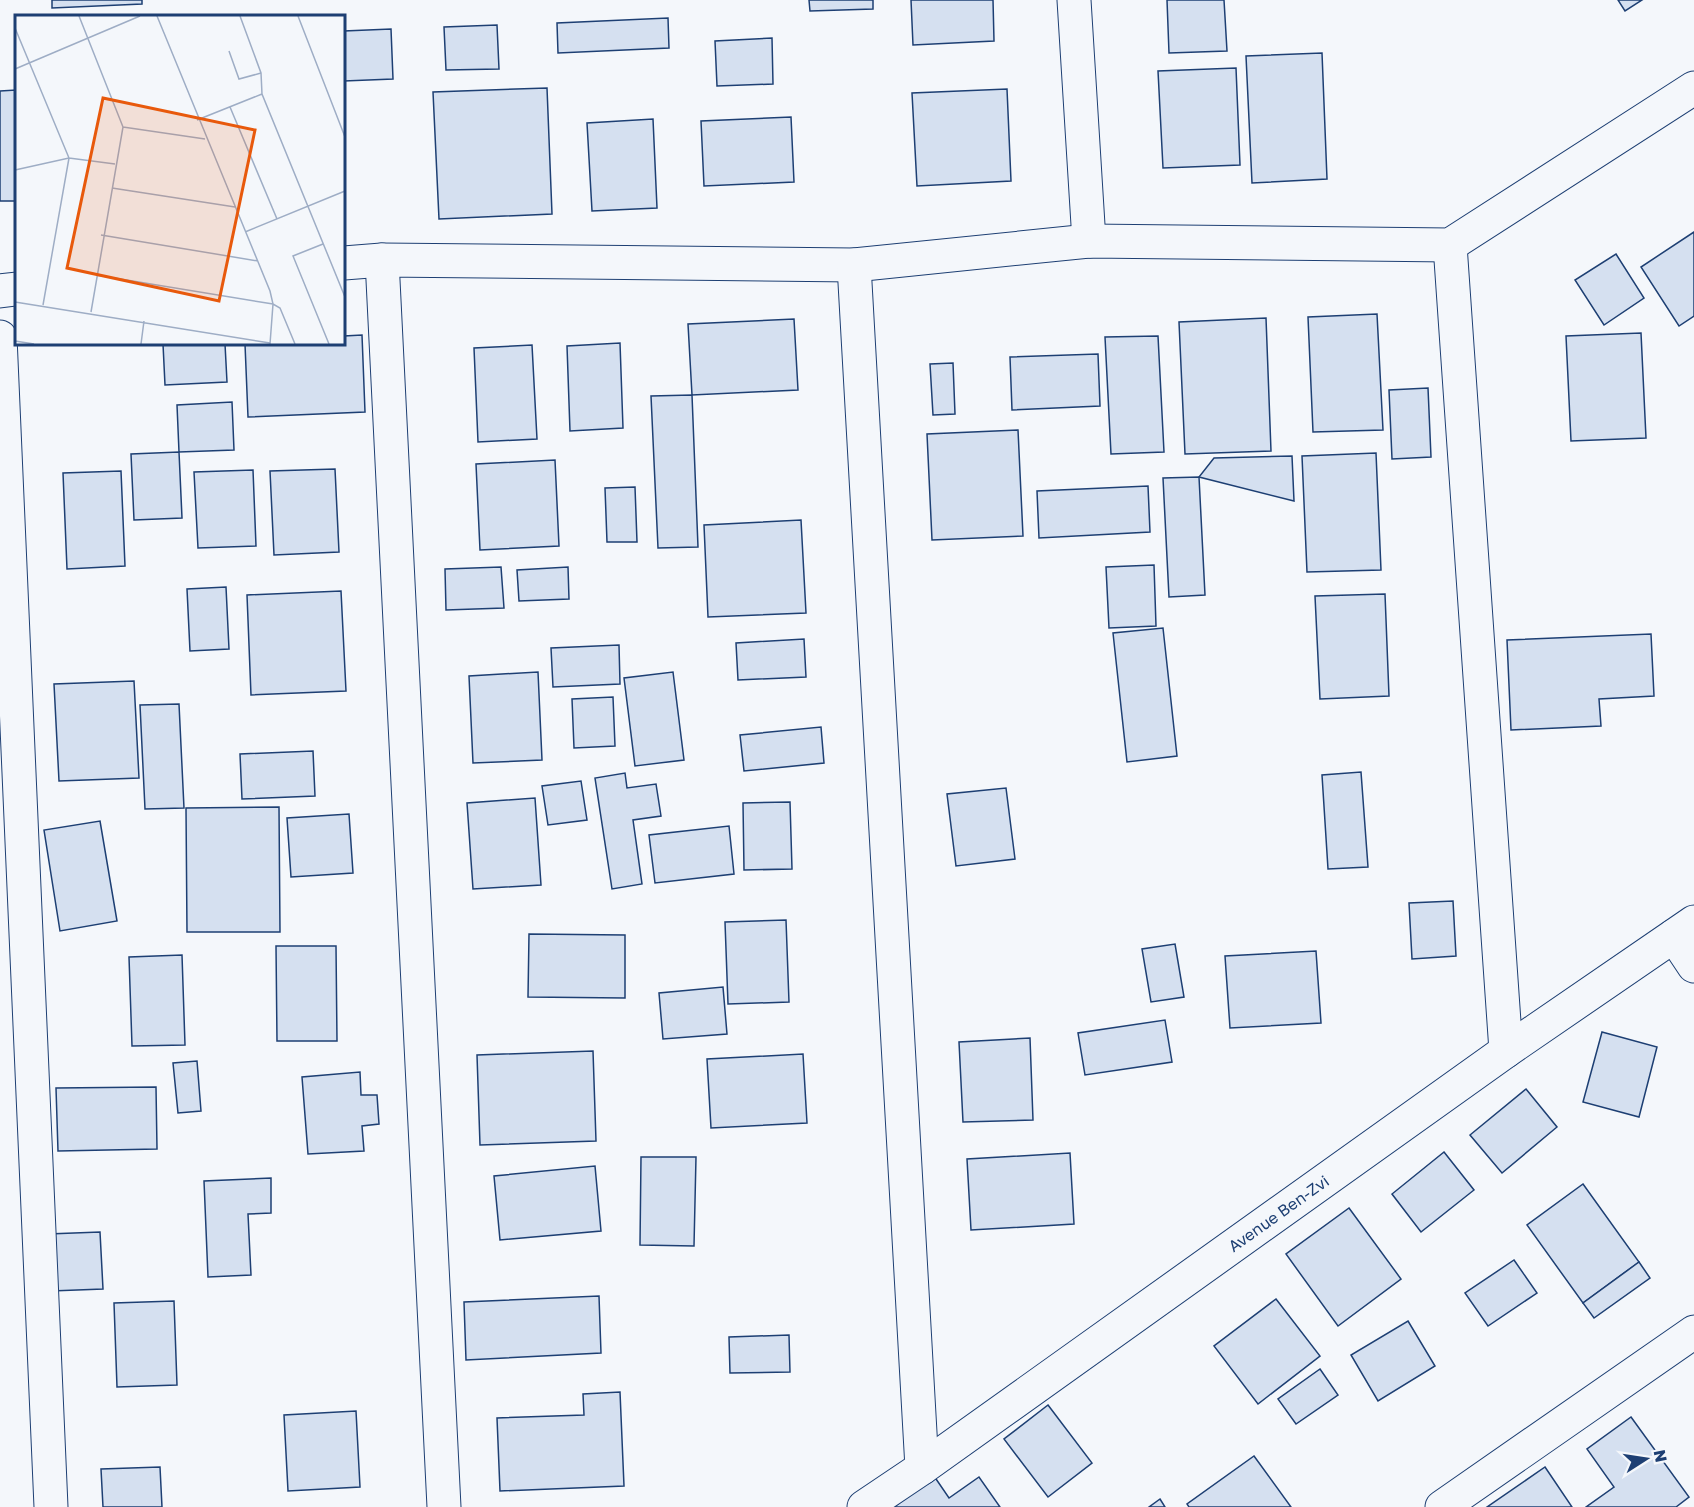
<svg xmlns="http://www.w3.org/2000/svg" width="1694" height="1507" viewBox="0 0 1694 1507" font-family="'Golos Text',sans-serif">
<rect width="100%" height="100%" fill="#f4f7fb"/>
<g fill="#d5e0f0" stroke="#1d3f73" stroke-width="1.5">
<path d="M 52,0 L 142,0 L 142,4 L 52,8 Z"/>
<path d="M 809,0 L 873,0 L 873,9 L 810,11 Z"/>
<path d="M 911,0 L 993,0 L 994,41 L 913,45 Z"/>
<path d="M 1167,0 L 1224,0 L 1227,51 L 1169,53 Z"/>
<path d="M 1618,0 L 1642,0 L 1625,11 Z"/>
<path d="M 668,18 L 669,48 L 558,53 L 557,23 Z"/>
<path d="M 497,25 L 499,69 L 446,70 L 444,27 Z"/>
<path d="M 391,29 L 393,79 L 344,81 L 344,31 Z"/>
<path d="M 772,38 L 773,84 L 717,86 L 715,41 Z"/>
<path d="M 1322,53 L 1327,179 L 1252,183 L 1246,56 Z"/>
<path d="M 1236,68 L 1240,165 L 1163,168 L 1158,71 Z"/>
<path d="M 547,88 L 552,214 L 439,219 L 433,92 Z"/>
<path d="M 1007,89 L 1011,181 L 917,186 L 912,93 Z"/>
<path d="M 16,90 L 16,201 L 0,201 L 0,91 Z"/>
<path d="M 791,117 L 794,182 L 704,186 L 701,121 Z"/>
<path d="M 653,119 L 657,208 L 592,211 L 587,123 Z"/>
<path d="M 1694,232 L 1694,316 L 1679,326 L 1641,267 Z"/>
<path d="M 1616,254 L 1644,298 L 1604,325 L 1575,280 Z"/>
<path d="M 1377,314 L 1383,430 L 1313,432 L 1308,317 Z"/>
<path d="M 1266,318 L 1271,451 L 1185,454 L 1179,322 Z"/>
<path d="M 794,319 L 798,390 L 692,395 L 688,324 Z"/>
<path d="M 1641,333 L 1646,438 L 1571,441 L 1566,336 Z"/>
<path d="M 362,335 L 365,412 L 248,417 L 245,344 L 344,344 L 344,336 Z"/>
<path d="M 1158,336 L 1164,452 L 1111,454 L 1105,337 Z"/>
<path d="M 620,343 L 623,428 L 570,431 L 567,346 Z"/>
<path d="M 163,344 L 225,344 L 227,382 L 165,385 Z"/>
<path d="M 532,345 L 537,439 L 478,442 L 474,348 Z"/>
<path d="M 1098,354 L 1100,406 L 1012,410 L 1010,357 Z"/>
<path d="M 953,363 L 955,414 L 933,415 L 930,364 Z"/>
<path d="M 1428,388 L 1431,457 L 1392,459 L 1389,390 Z"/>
<path d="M 692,395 L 698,547 L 658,548 L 651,396 Z"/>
<path d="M 232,402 L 234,450 L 179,452 L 177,405 Z"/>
<path d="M 1018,430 L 1023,536 L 932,540 L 927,434 Z"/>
<path d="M 179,452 L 182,518 L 134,520 L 131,454 Z"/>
<path d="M 1376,453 L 1381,570 L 1307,572 L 1302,456 Z"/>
<path d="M 1292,456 L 1294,501 L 1199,477 L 1214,458 Z"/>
<path d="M 555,460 L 559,546 L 480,550 L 476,464 Z"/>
<path d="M 335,469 L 339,552 L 274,555 L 270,471 Z"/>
<path d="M 253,470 L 256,546 L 198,548 L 194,472 Z"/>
<path d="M 121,471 L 125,566 L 67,569 L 63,473 Z"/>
<path d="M 1199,477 L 1205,595 L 1169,597 L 1163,478 Z"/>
<path d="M 1148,486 L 1150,532 L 1039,538 L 1037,491 Z"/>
<path d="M 635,487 L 637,542 L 607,542 L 605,488 Z"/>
<path d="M 801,520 L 806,613 L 708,617 L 704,525 Z"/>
<path d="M 1154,565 L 1156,626 L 1109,628 L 1106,567 Z"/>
<path d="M 501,567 L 504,608 L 446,610 L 445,569 Z"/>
<path d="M 568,567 L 569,599 L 519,601 L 517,570 Z"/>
<path d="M 226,587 L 229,649 L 190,651 L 187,589 Z"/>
<path d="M 341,591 L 346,691 L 251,695 L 247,595 Z"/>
<path d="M 1385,594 L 1389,696 L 1320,699 L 1315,596 Z"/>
<path d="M 1163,628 L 1177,756 L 1127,762 L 1113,633 Z"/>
<path d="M 1651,634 L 1654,696 L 1599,699 L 1601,726 L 1511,730 L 1507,640 Z"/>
<path d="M 804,639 L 806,677 L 738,680 L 736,643 Z"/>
<path d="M 619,645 L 620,684 L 553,687 L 551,648 Z"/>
<path d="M 538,672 L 542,760 L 473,763 L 469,676 Z"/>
<path d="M 673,672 L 684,760 L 635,766 L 624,678 Z"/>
<path d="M 134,681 L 139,778 L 59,781 L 54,684 Z"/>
<path d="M 613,697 L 615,746 L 574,748 L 572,699 Z"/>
<path d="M 179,704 L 184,808 L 145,809 L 140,705 Z"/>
<path d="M 821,727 L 824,763 L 744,771 L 740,735 Z"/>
<path d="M 313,751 L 315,796 L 242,799 L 240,754 Z"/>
<path d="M 1361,772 L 1368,867 L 1328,869 L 1322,775 Z"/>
<path d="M 625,773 L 627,788 L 656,784 L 661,816 L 633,820 L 642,884 L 612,889 L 595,778 Z"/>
<path d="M 581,781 L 587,820 L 548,825 L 542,786 Z"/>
<path d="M 1006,788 L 1015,859 L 956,866 L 947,794 Z"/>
<path d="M 535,798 L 541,885 L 473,889 L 467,803 Z"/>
<path d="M 790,802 L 792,869 L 744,870 L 743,803 Z"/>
<path d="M 279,807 L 280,932 L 187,932 L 186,808 Z"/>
<path d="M 349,814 L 353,873 L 291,877 L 287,818 Z"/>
<path d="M 100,821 L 117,921 L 60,931 L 44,830 Z"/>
<path d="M 729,826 L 734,874 L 655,883 L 649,835 Z"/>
<path d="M 1453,901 L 1456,956 L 1412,959 L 1409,903 Z"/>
<path d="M 786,920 L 789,1002 L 728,1004 L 725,922 Z"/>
<path d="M 529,934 L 625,935 L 625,998 L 528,997 Z"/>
<path d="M 1175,944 L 1184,997 L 1151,1002 L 1142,949 Z"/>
<path d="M 276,946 L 336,946 L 337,1041 L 277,1041 Z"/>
<path d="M 1316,951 L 1321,1023 L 1230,1028 L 1225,956 Z"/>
<path d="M 182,955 L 185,1045 L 132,1046 L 129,957 Z"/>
<path d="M 723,987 L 727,1034 L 663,1039 L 659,993 Z"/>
<path d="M 1165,1020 L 1172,1062 L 1085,1075 L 1078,1033 Z"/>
<path d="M 1602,1032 L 1657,1047 L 1639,1117 L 1583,1102 Z"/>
<path d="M 1030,1038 L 1033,1120 L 963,1122 L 959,1042 Z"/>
<path d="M 593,1051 L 596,1141 L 480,1145 L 477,1055 Z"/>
<path d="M 803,1054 L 807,1123 L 711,1128 L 707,1059 Z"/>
<path d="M 197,1061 L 201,1111 L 178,1113 L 173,1063 Z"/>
<path d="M 360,1072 L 361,1095 L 377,1095 L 379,1124 L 362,1126 L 364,1151 L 308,1154 L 302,1077 Z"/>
<path d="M 156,1087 L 157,1149 L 58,1151 L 56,1088 Z"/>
<path d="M 1526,1089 L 1557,1127 L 1502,1173 L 1470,1135 Z"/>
<path d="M 1444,1152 L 1474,1190 L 1421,1232 L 1392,1194 Z"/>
<path d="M 1070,1153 L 1074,1224 L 971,1230 L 967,1159 Z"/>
<path d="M 641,1157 L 696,1157 L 694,1246 L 640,1245 Z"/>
<path d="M 595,1166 L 601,1231 L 500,1240 L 494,1176 Z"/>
<path d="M 271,1178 L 271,1213 L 248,1214 L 251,1275 L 208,1277 L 204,1181 Z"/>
<path d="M 1583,1184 L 1639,1262 L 1583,1303 L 1527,1225 Z"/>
<path d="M 1349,1208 L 1401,1279 L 1338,1326 L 1286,1254 Z"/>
<path d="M 100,1232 L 103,1289 L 51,1291 L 48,1234 Z"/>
<path d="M 1514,1260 L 1537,1293 L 1488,1326 L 1465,1293 Z"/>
<path d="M 1639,1262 L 1650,1278 L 1594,1318 L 1583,1303 Z"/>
<path d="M 599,1296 L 601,1353 L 466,1360 L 464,1302 Z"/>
<path d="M 1276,1299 L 1320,1356 L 1258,1404 L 1214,1346 Z"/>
<path d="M 174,1301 L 177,1385 L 117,1387 L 114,1303 Z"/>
<path d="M 1408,1321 L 1435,1366 L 1378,1401 L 1351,1355 Z"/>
<path d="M 789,1335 L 790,1372 L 730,1373 L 729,1337 Z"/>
<path d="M 1320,1369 L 1338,1395 L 1296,1424 L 1278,1399 Z"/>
<path d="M 620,1392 L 624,1486 L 500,1491 L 497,1418 L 584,1415 L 583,1394 Z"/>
<path d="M 1048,1405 L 1092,1463 L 1048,1497 L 1004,1439 Z"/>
<path d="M 356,1411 L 360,1487 L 288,1491 L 284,1415 Z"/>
<path d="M 1631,1417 L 1689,1497 L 1676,1507 L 1586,1507 L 1614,1487 L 1587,1449 Z"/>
<path d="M 1254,1456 L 1291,1507 L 1189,1507 L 1187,1504 Z"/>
<path d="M 160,1467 L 162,1507 L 103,1507 L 101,1469 Z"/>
<path d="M 1545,1467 L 1572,1507 L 1487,1507 Z"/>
<path d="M 934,1476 L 949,1498 L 979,1477 L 1000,1507 L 894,1507 Z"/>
<path d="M 1160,1499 L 1165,1507 L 1149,1507 Z"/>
</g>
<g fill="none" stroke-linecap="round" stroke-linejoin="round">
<g stroke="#1d3f73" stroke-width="35">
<g id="minor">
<path d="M 1074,0 L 1089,241"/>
<path d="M 1450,245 L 1506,1051"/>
<path d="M 382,260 L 444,1507"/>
<path d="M 344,263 L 382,260 L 854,265 L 1089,241 L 1450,245 L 1694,88"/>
<path d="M 854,265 L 922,1468"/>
<path d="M 0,291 L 16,289"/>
<path d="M 0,337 L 51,1507"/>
<path d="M 1674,936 L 1694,966"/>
<path id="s1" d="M 864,1507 L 922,1468 L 1506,1051 L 1694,922"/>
<path d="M 1442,1507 L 1694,1332"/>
</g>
</g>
<use href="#minor" stroke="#f4f7fb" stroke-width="33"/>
</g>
<g text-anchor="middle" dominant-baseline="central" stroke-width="4.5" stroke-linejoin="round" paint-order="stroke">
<g font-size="16" fill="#1d3f73" stroke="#f4f7fb">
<text stroke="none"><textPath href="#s1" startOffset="508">Avenue Ben-Zvi</textPath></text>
</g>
</g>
<g transform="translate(15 15)">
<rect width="330" height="330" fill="#f4f7fb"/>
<path fill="none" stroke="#9eadc5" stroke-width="1.5" d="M 64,1 L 108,112 L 76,297M 142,1 L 255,276 L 258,289 L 255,329M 225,1 L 246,58 L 247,79 L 330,282M 283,1 L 330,122M 0,13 L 54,143 L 28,290M 214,36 L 224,64 L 246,58M 0,54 L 125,1M 215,92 L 262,204M 182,105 L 247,79M 108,112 L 190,124M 0,155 L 54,143 L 100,149M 97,173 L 220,192M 230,217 L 330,176M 86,220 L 243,246M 308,229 L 278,241 L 314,329M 81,260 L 258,289 L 265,293 L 280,329M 0,287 L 255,328M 0,326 L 19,329M 126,329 L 129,306"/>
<path fill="#e8590c" fill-opacity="0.15" stroke="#e8590c" stroke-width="3" d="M 88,83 L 240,115 L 204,286 L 52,253 Z"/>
<rect width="330" height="330" fill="none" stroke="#1d3f73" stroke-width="3"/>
</g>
<g transform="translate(1646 1459) rotate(78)" stroke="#f4f7fb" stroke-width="4.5" paint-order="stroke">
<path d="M0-4.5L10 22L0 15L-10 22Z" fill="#1d3f73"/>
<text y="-9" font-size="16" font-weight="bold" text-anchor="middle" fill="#1d3f73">N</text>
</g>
</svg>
